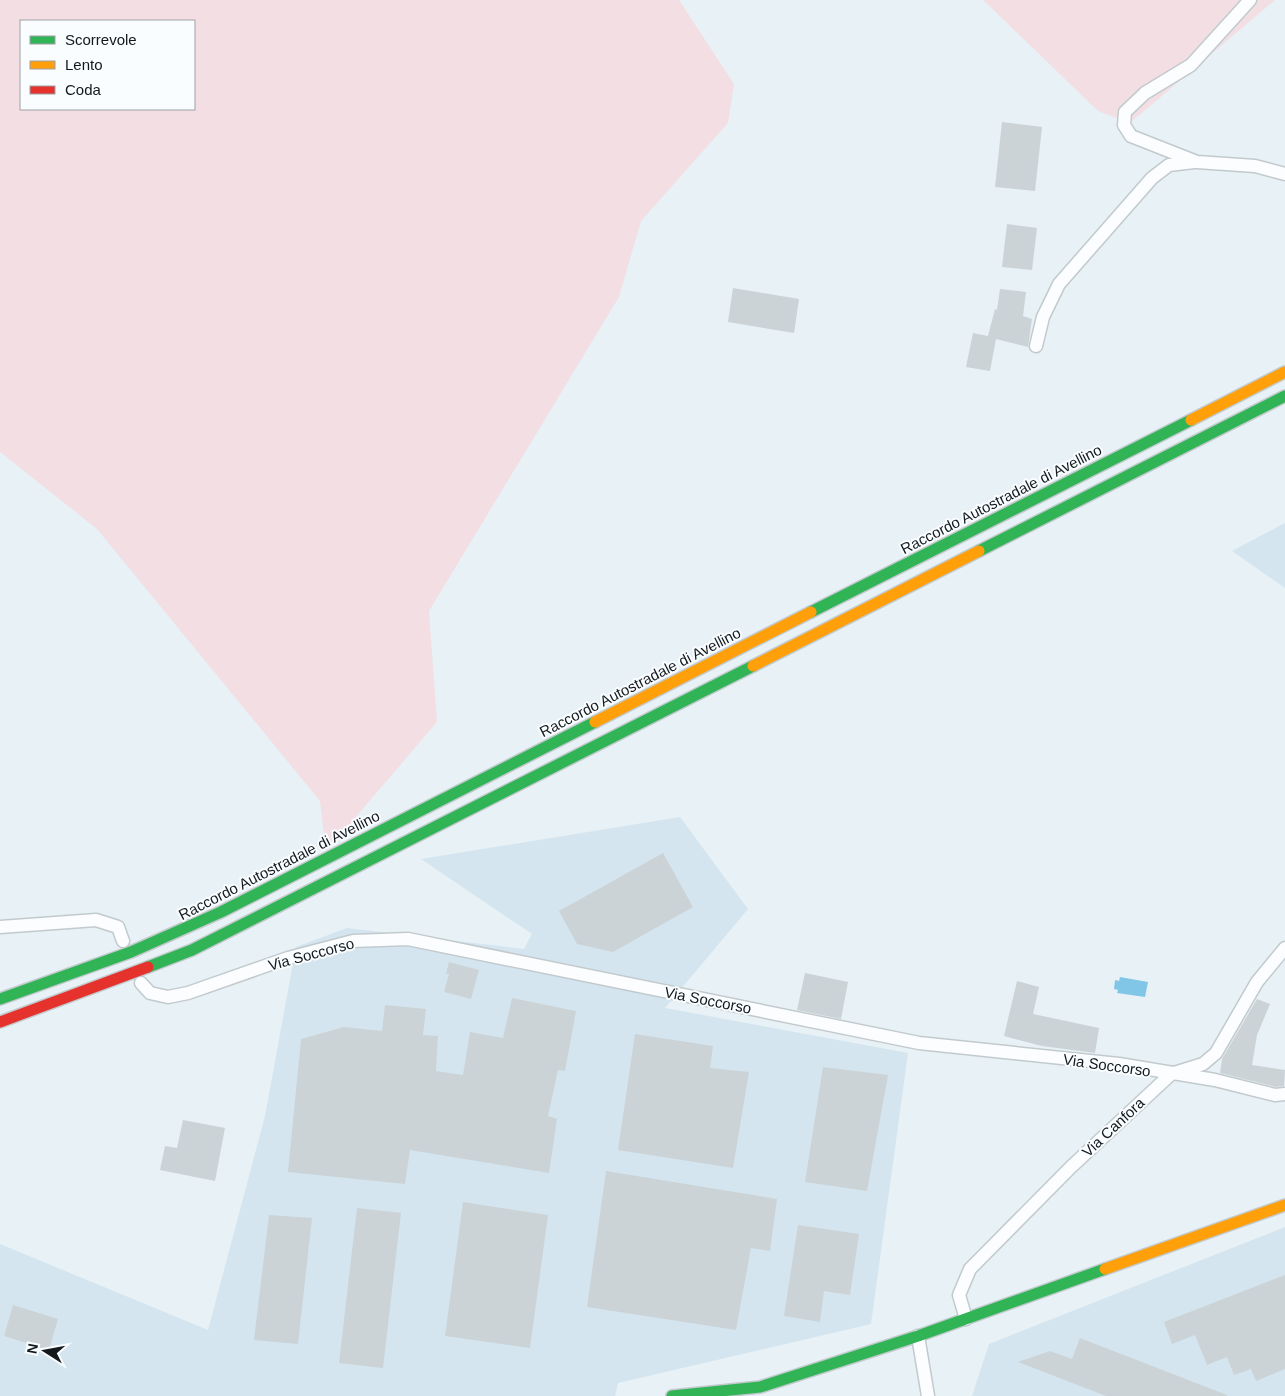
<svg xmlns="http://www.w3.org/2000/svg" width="1285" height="1396" viewBox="0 0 1285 1396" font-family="Arial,sans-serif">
<rect width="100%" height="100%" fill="#e7f1f6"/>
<g fill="#d4e5ef">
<path d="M 1285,523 L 1285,588 L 1232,551 Z"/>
<path d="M 680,817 L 748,909 L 665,1008 L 908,1053 L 871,1324 L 618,1383 L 615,1396 L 0,1396 L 0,1244 L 208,1330 L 265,1116 L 296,947 L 347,928 L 524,949 L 532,934 L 421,859 Z"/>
<path d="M 1285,1227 L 1285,1396 L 972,1396 L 989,1344 Z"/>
</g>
<g fill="#f3dfe3" fill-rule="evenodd">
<path d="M 0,0 L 679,0 L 734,84 L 728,123 L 641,221 L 619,297 L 429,611 L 437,722 L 326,852 L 320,801 L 97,529 L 0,452 ZM 21,21 L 194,21 L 194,109 L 21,109 Z"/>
<path d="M 983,0 L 1275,0 L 1130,123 L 1098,111 Z"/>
</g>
<path fill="#82c6e7" d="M 1120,977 L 1148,982 L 1145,997 L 1117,993 L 1118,990 L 1114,989 L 1115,980 L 1119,981 Z"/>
<g fill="#cbd3d7">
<path d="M 1002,122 L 1042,127 L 1035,191 L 995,187 Z"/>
<path d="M 1007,224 L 1037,228 L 1032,270 L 1002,267 Z"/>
<path d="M 733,288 L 799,299 L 794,333 L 728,322 Z"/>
<path d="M 1000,289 L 1026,292 L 1023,316 L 1032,319 L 1028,347 L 996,339 L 990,371 L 966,367 L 973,333 L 988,336 L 995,309 L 997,310 Z"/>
<path d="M 663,853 L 693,907 L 613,952 L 577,944 L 559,911 Z"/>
<path d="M 449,962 L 479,970 L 471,999 L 444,992 L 449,974 L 446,974 Z"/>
<path d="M 805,973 L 848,982 L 841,1019 L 797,1010 Z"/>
<path d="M 1017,981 L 1039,987 L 1033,1014 L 1099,1028 L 1095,1053 L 1042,1046 L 1004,1036 Z"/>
<path d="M 512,998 L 576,1011 L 565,1071 L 558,1070 L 548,1116 L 557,1119 L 549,1173 L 410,1150 L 405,1184 L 288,1172 L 301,1039 L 344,1027 L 382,1031 L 385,1005 L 426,1009 L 423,1035 L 438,1036 L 436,1071 L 463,1075 L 470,1032 L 503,1038 Z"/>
<path d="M 1257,999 L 1270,1004 L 1257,1035 L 1252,1065 L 1285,1070 L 1284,1086 L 1276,1087 L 1220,1073 L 1222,1059 Z"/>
<path d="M 635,1034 L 713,1046 L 710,1068 L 749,1072 L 733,1168 L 618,1150 Z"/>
<path d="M 823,1067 L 888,1075 L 867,1191 L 805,1182 Z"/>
<path d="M 183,1120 L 225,1128 L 215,1181 L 160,1170 L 165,1146 L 177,1148 Z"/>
<path d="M 606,1171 L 777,1199 L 770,1251 L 751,1248 L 736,1330 L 587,1307 Z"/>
<path d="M 463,1202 L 548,1215 L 530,1348 L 445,1336 Z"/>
<path d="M 357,1208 L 401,1213 L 383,1368 L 339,1363 Z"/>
<path d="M 269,1215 L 312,1218 L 298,1344 L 254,1340 Z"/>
<path d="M 798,1225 L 859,1234 L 850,1295 L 824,1291 L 820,1322 L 784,1316 Z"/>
<path d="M 1285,1275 L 1285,1369 L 1256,1381 L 1251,1369 L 1234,1375 L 1227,1357 L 1207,1365 L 1195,1335 L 1172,1344 L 1164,1322 Z"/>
<path d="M 13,1305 L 58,1319 L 49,1350 L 4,1336 Z"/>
<path d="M 1080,1338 L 1227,1395 L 1227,1396 L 1106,1396 L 1018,1362 L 1050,1351 L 1072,1359 Z"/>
</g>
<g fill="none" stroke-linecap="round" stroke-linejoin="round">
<g stroke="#c2cace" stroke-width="15">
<g id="street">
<path d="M 1250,0 L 1191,65 L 1145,93 L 1125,112 L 1124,125 L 1131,136 L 1197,162 L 1255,166 L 1285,174"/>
<path d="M 1036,346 L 1043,317 L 1059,284 L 1152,178 L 1169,165 L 1194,162"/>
<path d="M 0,927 L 96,920 L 118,927 L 123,941"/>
<path d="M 141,983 L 150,993 L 168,997 L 188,993 L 288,958 L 353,941 L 408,939 L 919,1043 L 1119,1064 L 1215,1080 L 1275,1095 L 1285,1094"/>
<path d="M 966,1319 L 959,1295 L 970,1269 L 1071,1167 L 1171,1074 L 1203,1064 L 1216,1053 L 1257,982 L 1285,948"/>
<path d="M 918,1336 L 928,1396"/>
</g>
</g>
<g stroke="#c2cace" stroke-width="14">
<g id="fast">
<path d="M 979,551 L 1285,396"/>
<path d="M 811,612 L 1191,420"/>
<path d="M 148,967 L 192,950 L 753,666"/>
<path d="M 0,999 L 131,952 L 221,912 L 595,722"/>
<path d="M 672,1396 L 760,1387 L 918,1336 L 1105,1269"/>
</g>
</g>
<g stroke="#c2cace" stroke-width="14">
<g id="slow">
<path d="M 1191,420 L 1285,372"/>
<path d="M 753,666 L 979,551"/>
<path d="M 595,722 L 811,612"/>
<path d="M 1105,1269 L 1285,1205"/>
</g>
</g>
<g stroke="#c2cace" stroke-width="14">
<path id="jam" d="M 0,1022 L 148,967"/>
</g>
<use href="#street" stroke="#fbfdfe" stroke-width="12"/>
<use href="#fast" stroke="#30b455" stroke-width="11"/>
<use href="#slow" stroke="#ff9f0a" stroke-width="11"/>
<use href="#jam" stroke="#e5322d" stroke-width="11"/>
</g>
<g text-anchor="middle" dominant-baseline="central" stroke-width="4" stroke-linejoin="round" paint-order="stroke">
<g font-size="15" fill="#12181b" stroke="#fafdff">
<text transform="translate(1001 499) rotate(-27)">Raccordo Autostradale di Avellino</text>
<text transform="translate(640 682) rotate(-27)">Raccordo Autostradale di Avellino</text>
<text transform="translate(279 865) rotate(-27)">Raccordo Autostradale di Avellino</text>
<text transform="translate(311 954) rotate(-15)">Via Soccorso</text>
<text transform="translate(708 1000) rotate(11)">Via Soccorso</text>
<text transform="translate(1107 1065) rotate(8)">Via Soccorso</text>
<text transform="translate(1113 1127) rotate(-43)">Via Canfora</text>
</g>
</g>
<rect x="20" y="20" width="175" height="90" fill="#fafdff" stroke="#9da1a4"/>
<rect x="30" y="36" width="25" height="8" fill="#30b455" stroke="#9da1a4"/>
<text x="65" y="45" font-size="15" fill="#12181b">Scorrevole</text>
<rect x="30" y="61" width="25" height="8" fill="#ff9f0a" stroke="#9da1a4"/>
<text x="65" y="70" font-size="15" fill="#12181b">Lento</text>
<rect x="30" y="86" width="25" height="8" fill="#e5322d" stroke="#9da1a4"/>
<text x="65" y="95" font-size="15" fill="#12181b">Coda</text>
<g transform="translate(45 1351) rotate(281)" stroke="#fafdff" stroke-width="4" paint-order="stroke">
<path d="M0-4L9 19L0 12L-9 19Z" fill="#12181b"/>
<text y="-8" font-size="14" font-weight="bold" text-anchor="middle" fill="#12181b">N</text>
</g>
</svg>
